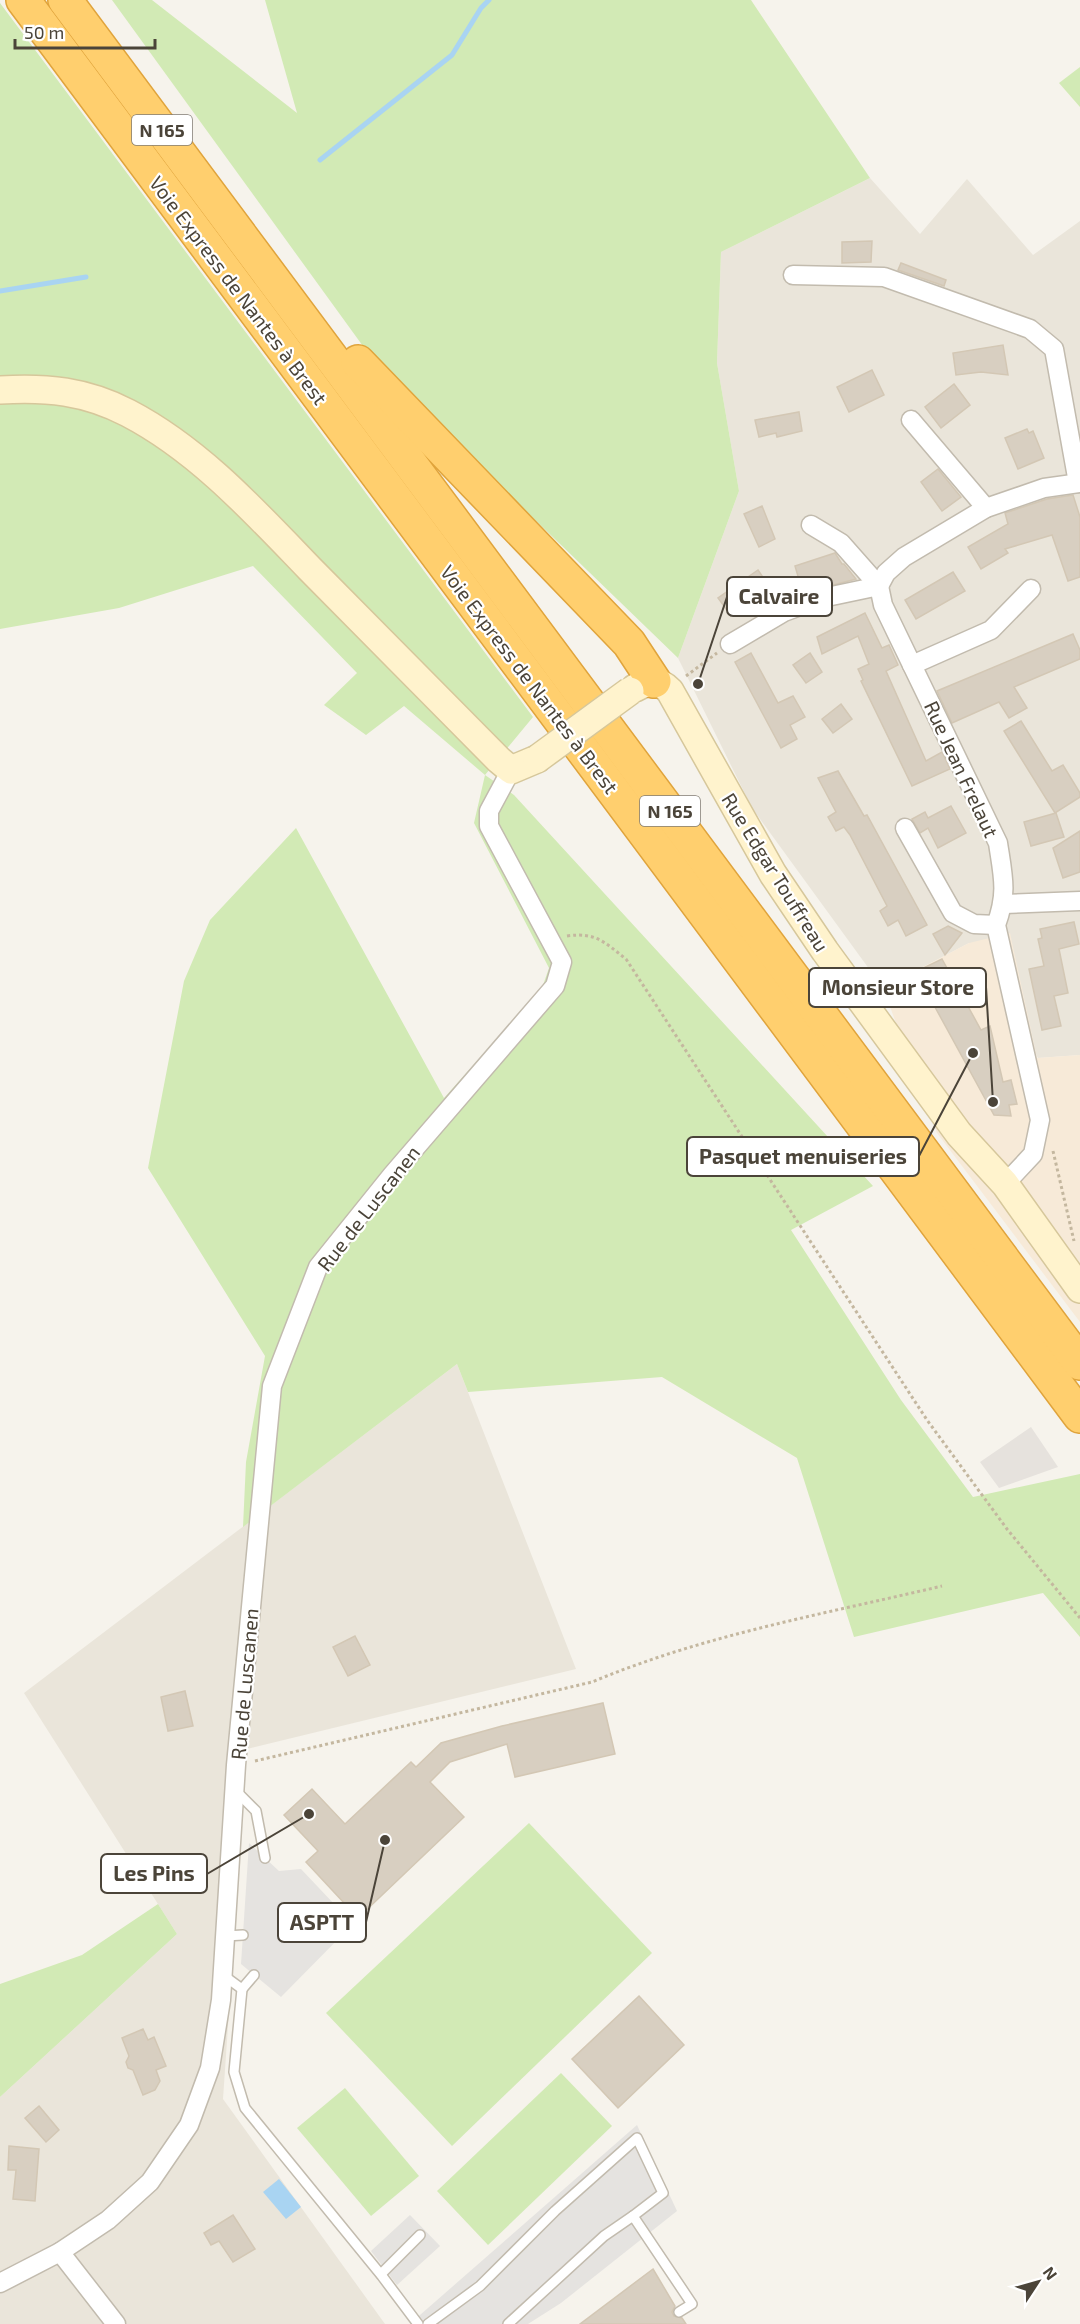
<svg xmlns="http://www.w3.org/2000/svg" width="1080" height="2324" viewBox="0 0 1080 2324" font-family="'Exo 2',sans-serif">
<rect width="100%" height="100%" fill="#f6f3ec"/>
<g fill="#eae5da">
<path d="M 870,178 L 920,234 L 967,179 L 1033,255 L 1080,221 L 1080,1055 L 1038,1058 L 969,943 L 883,988 L 752,808 L 678,658 L 739,491 L 717,363 L 721,252 Z"/>
<path d="M 457,1364 L 576,1669 L 247,1749 L 223,2099 L 385,2324 L 0,2324 L 0,2097 L 177,1934 L 24,1693 Z"/>
</g>
<path fill="#f7ead8" d="M 1010,933 L 1037,1058 L 1080,1055 L 1080,1322 L 937,1133 L 883,988 L 969,943 Z"/>
<path fill="#e6e2dd" d="M 1031,1427 L 1058,1467 L 999,1488 L 980,1462 Z"/>
<g fill="#d2eab5">
<path d="M 112,0 L 152,0 L 297,113 L 265,0 L 751,0 L 870,178 L 721,252 L 717,363 L 739,491 L 678,658 L 381,371 Z"/>
<path d="M 0,3 L 533,717 L 485,775 L 514,795 L 873,1186 L 791,1230 L 901,1400 L 973,1497 L 1080,1474 L 1080,1637 L 1043,1593 L 854,1637 L 797,1458 L 662,1377 L 468,1392 L 457,1364 L 243,1527 L 246,1462 L 265,1356 L 148,1168 L 184,981 L 210,920 L 296,828 L 444,1098 L 542,988 L 549,968 L 474,823 L 485,775 L 404,706 L 366,735 L 324,705 L 357,673 L 253,566 L 119,608 L 0,629 Z"/>
<path d="M 1080,67 L 1080,107 L 1059,83 Z"/>
<path d="M 529,1823 L 652,1953 L 452,2146 L 326,2013 Z"/>
<path d="M 158,1904 L 177,1934 L 0,2097 L 0,1984 L 82,1955 Z"/>
<path d="M 561,2073 L 612,2126 L 488,2245 L 437,2191 Z"/>
<path d="M 345,2088 L 419,2176 L 371,2216 L 297,2128 Z"/>
</g>
<g fill="#e5e3e0">
<path d="M 249,1843 L 279,1871 L 301,1869 L 353,1924 L 281,1997 L 241,1964 Z"/>
<path d="M 637,2125 L 677,2211 L 561,2303 L 528,2324 L 413,2324 L 412,2322 Z"/>
<path d="M 410,2215 L 440,2246 L 397,2285 L 371,2251 Z"/>
</g>
<path fill="#a9d4f2" d="M 279,2179 L 301,2207 L 286,2219 L 263,2192 Z"/>
<g fill="none" stroke-linecap="round" stroke-linejoin="round">
<g stroke="#a9d4f2" stroke-width="5">
<path d="M 320,160 L 452,55 L 481,8 L 489,0"/>
<path d="M 0,291 L 86,277"/>
</g>
</g>
<g fill="#d8cfc1" stroke="#d3c7b4" stroke-width="1.5">
<path d="M 872,241 L 871,262 L 842,263 L 842,242 Z"/>
<path d="M 901,263 L 946,280 L 944,286 L 898,270 Z"/>
<path d="M 1003,345 L 1008,375 L 981,372 L 956,375 L 953,353 Z"/>
<path d="M 872,370 L 884,395 L 849,412 L 837,387 Z"/>
<path d="M 954,384 L 970,405 L 941,428 L 925,407 Z"/>
<path d="M 799,412 L 802,431 L 777,437 L 776,433 L 759,437 L 755,420 Z"/>
<path d="M 1027,429 L 1029,433 L 1033,431 L 1044,458 L 1018,469 L 1005,438 Z"/>
<path d="M 938,469 L 961,497 L 942,511 L 921,482 Z"/>
<path d="M 1073,495 L 1080,517 L 1080,577 L 1068,581 L 1052,535 L 1005,549 L 1008,553 L 981,569 L 968,547 L 1008,524 L 1005,513 L 1047,499 Z"/>
<path d="M 762,506 L 775,539 L 759,547 L 744,514 Z"/>
<path d="M 835,553 L 842,564 L 844,564 L 856,579 L 803,593 L 795,566 Z"/>
<path d="M 758,570 L 771,589 L 731,616 L 718,598 Z"/>
<path d="M 953,572 L 965,591 L 916,619 L 905,600 Z"/>
<path d="M 865,613 L 882,648 L 889,645 L 898,665 L 886,671 L 926,761 L 942,752 L 950,769 L 912,786 L 861,681 L 863,680 L 858,669 L 869,664 L 858,636 L 822,654 L 817,637 Z"/>
<path d="M 1073,634 L 1080,650 L 1080,659 L 1014,687 L 1027,708 L 1009,718 L 999,702 L 952,723 L 937,691 Z"/>
<path d="M 751,653 L 778,703 L 793,696 L 805,717 L 790,725 L 797,739 L 781,748 L 735,662 Z"/>
<path d="M 810,653 L 822,672 L 806,683 L 793,665 Z"/>
<path d="M 841,704 L 852,719 L 833,733 L 822,719 Z"/>
<path d="M 1021,721 L 1052,771 L 1063,765 L 1080,793 L 1080,797 L 1055,813 L 1004,731 Z"/>
<path d="M 838,771 L 864,816 L 867,815 L 927,925 L 906,936 L 898,920 L 888,926 L 880,911 L 887,906 L 850,835 L 844,827 L 836,831 L 828,817 L 836,812 L 818,778 Z"/>
<path d="M 951,806 L 966,833 L 938,848 L 928,828 L 920,833 L 912,819 L 925,812 L 928,818 Z"/>
<path d="M 1056,813 L 1064,837 L 1031,846 L 1024,822 Z"/>
<path d="M 1080,831 L 1080,872 L 1063,878 L 1053,848 Z"/>
<path d="M 1074,922 L 1079,944 L 1059,949 L 1068,993 L 1054,996 L 1061,1026 L 1042,1030 L 1029,969 L 1044,966 L 1038,939 L 1042,938 L 1040,929 Z"/>
<path d="M 948,926 L 962,933 L 945,955 L 933,934 Z"/>
<path d="M 942,959 L 981,1030 L 990,1026 L 1003,1082 L 1011,1080 L 1017,1104 L 1009,1105 L 1011,1116 L 994,1115 L 924,987 L 922,988 L 913,973 Z"/>
<path d="M 355,1636 L 370,1665 L 348,1676 L 333,1647 Z"/>
<path d="M 185,1691 L 193,1726 L 168,1731 L 161,1697 Z"/>
<path d="M 603,1703 L 615,1754 L 515,1777 L 507,1744 L 450,1762 L 430,1782 L 464,1817 L 358,1918 L 306,1862 L 318,1851 L 284,1815 L 312,1789 L 345,1824 L 411,1762 L 416,1767 L 441,1743 L 502,1726 Z"/>
<path d="M 639,1996 L 684,2045 L 618,2108 L 572,2059 Z"/>
<path d="M 143,2029 L 148,2040 L 154,2037 L 166,2066 L 156,2070 L 160,2081 L 155,2090 L 143,2095 L 133,2070 L 128,2068 L 126,2062 L 129,2056 L 122,2038 Z"/>
<path d="M 39,2106 L 59,2130 L 46,2142 L 25,2118 Z"/>
<path d="M 9,2146 L 39,2149 L 35,2201 L 13,2199 L 16,2170 L 8,2170 Z"/>
<path d="M 233,2215 L 255,2249 L 233,2262 L 219,2241 L 211,2245 L 204,2233 Z"/>
<path d="M 653,2269 L 675,2306 L 672,2312 L 674,2316 L 682,2318 L 686,2324 L 580,2324 Z"/>
</g>
<g fill="none" stroke-linecap="round" stroke-linejoin="round">
<g stroke="#c2bbae" stroke-width="12">
<g id="lane">
<path d="M 236,1791 L 256,1811 L 265,1858"/>
<path d="M 225,1936 L 243,1935"/>
<path d="M 223,1975 L 242,1989 L 234,2072 L 245,2108 L 382,2276 L 418,2324"/>
<path d="M 242,1989 L 254,1975"/>
<path d="M 381,2274 L 420,2235"/>
<path d="M 428,2324 L 480,2286 L 555,2211 L 637,2138 L 663,2193 L 633,2216"/>
<path d="M 508,2324 L 604,2236 L 633,2216 L 692,2304 L 679,2312"/>
</g>
</g>
<g stroke="#c2bbae" stroke-width="21">
<g id="street">
<path d="M 793,275 L 884,277 L 1030,329 L 1054,349 L 1078,483"/>
<path d="M 911,420 L 986,508"/>
<path d="M 811,525 L 841,543 L 879,586 L 883,605 L 998,843 C 1003,876 1008,893 996,925 L 1040,1120 L 1033,1154 L 1005,1184"/>
<path d="M 730,644 L 784,612 L 822,598 L 879,586 L 886,573 L 904,557 L 986,508 L 1044,488 L 1080,483"/>
<path d="M 912,665 L 991,630 L 1031,589"/>
<path d="M 905,828 L 953,913 L 974,924 L 996,925"/>
<path d="M 1004,904 L 1080,901"/>
<path d="M 60,2252 L 116,2324"/>
<path d="M 0,2283 L 60,2252 L 108,2220 L 150,2182 L 189,2125 L 210,2068 L 221,2000 L 236,1765 L 272,1386 L 318,1267 L 392,1175 L 555,986 L 562,962 L 489,826 L 489,811 L 511,770"/>
</g>
</g>
<g stroke="#d6c79b" stroke-width="30">
<g id="secondary">
<path d="M 0,390 C 46,387 86,391 128,413 C 199,450 255,512 310,569 C 373,633 436,696 499,760 L 511,770 L 537,759"/>
<path d="M 635,688 C 651,680 657,678 670,691 L 773,874 L 825,951 L 959,1134 L 1005,1184 L 1080,1289"/>
</g>
</g>
<g stroke="#e0a43c" stroke-width="36">
<g id="highway">
<path d="M 23,0 L 1080,1416"/>
<path d="M 65,0 L 1080,1363"/>
<path d="M 358,362 L 629,643 L 654,681"/>
</g>
</g>
<g stroke="#c4b79f" stroke-width="3" stroke-dasharray="3 3" stroke-linecap="butt">
<path d="M 686,676 L 717,653"/>
<path d="M 567,936 C 596,932 604,942 626,959 L 927,1420 L 1007,1529 L 1080,1618"/>
<path d="M 1053,1151 L 1074,1241"/>
<path d="M 255,1761 L 592,1682 C 704,1635 824,1614 942,1586"/>
</g>
<use href="#lane" stroke="#fff" stroke-width="9"/>
<use href="#street" stroke="#fff" stroke-width="18"/>
<use href="#secondary" stroke="#fff3cd" stroke-width="27"/>
<use href="#highway" stroke="#ffcf6e" stroke-width="33"/>
<g stroke="#d6c79b" stroke-width="30" stroke-linecap="butt">
<path id="secondary-bridge" d="M 537,759 L 630,691"/>
</g>
<use href="#secondary-bridge" stroke="#fff3cd" stroke-width="27"/>
</g>
<g text-anchor="middle" dominant-baseline="central" stroke-width="4.5" stroke-linejoin="round" paint-order="stroke">
<g fill="#fff" stroke="#817c74" stroke-width="1.5">
<rect x="132" y="115" width="60" height="30" rx="4.5"/>
<rect x="640" y="796" width="60" height="30" rx="4.5"/>
</g>
<g font-size="18" font-weight="bold" fill="#4b4439">
<text x="162" y="130">N 165</text>
<text x="670" y="811">N 165</text>
</g>
<g font-size="20" fill="#4b4439" stroke="#fff">
<text transform="translate(239 290) rotate(53)">Voie Express de Nantes à Brest</text>
<text transform="translate(530 679) rotate(53)">Voie Express de Nantes à Brest</text>
<text transform="translate(962 769) rotate(65)">Rue Jean Frelaut</text>
<text transform="translate(776 872) rotate(58)">Rue Edgar Touffreau</text>
<text transform="translate(368 1208) rotate(-52)">Rue de Luscanen</text>
<text transform="translate(244 1684) rotate(-85)">Rue de Luscanen</text>
</g>
</g>
<path fill="none" stroke="#4b4439" stroke-width="2" d="M698 684L727 597M993 1102L986 987M973 1053L919 1156M309 1814L207 1874M385 1840L366 1922"/>
<g fill="#4b4439" stroke="#fff" stroke-width="2">
<circle cx="698" cy="684" r="6"/>
<circle cx="993" cy="1102" r="6"/>
<circle cx="973" cy="1053" r="6"/>
<circle cx="309" cy="1814" r="6"/>
<circle cx="385" cy="1840" r="6"/>
</g>
<g fill="#fff" stroke="#4b4439" stroke-width="2">
<rect x="727" y="577" width="105" height="39" rx="6"/>
<rect x="809" y="968" width="177" height="39" rx="6"/>
<rect x="687" y="1137" width="232" height="39" rx="6"/>
<rect x="101" y="1854" width="106" height="39" rx="6"/>
<rect x="278" y="1903" width="88" height="39" rx="6"/>
</g>
<g font-size="21" text-anchor="middle" font-weight="bold" fill="#4b4439">
<text x="779" y="604">Calvaire</text>
<text x="898" y="995">Monsieur Store</text>
<text x="803" y="1164">Pasquet menuiseries</text>
<text x="154" y="1881">Les Pins</text>
<text x="322" y="1930">ASPTT</text>
</g>
<g transform="translate(1038 2282) rotate(54)" stroke="#ffffff" stroke-width="4.5" paint-order="stroke">
<path d="M0-4.5L10 22L0 15L-10 22Z" fill="#4b4439"/>
<text y="-9" font-size="16" font-weight="bold" text-anchor="middle" fill="#4b4439">N</text>
</g>
<path d="M15 39v9h140v-9" fill="none" stroke="#4b4439" stroke-width="3"/>
<text x="24" y="39" font-size="18" fill="#4b4439" stroke="#ffffff" stroke-width="4.5" paint-order="stroke">50 m</text>
</svg>
